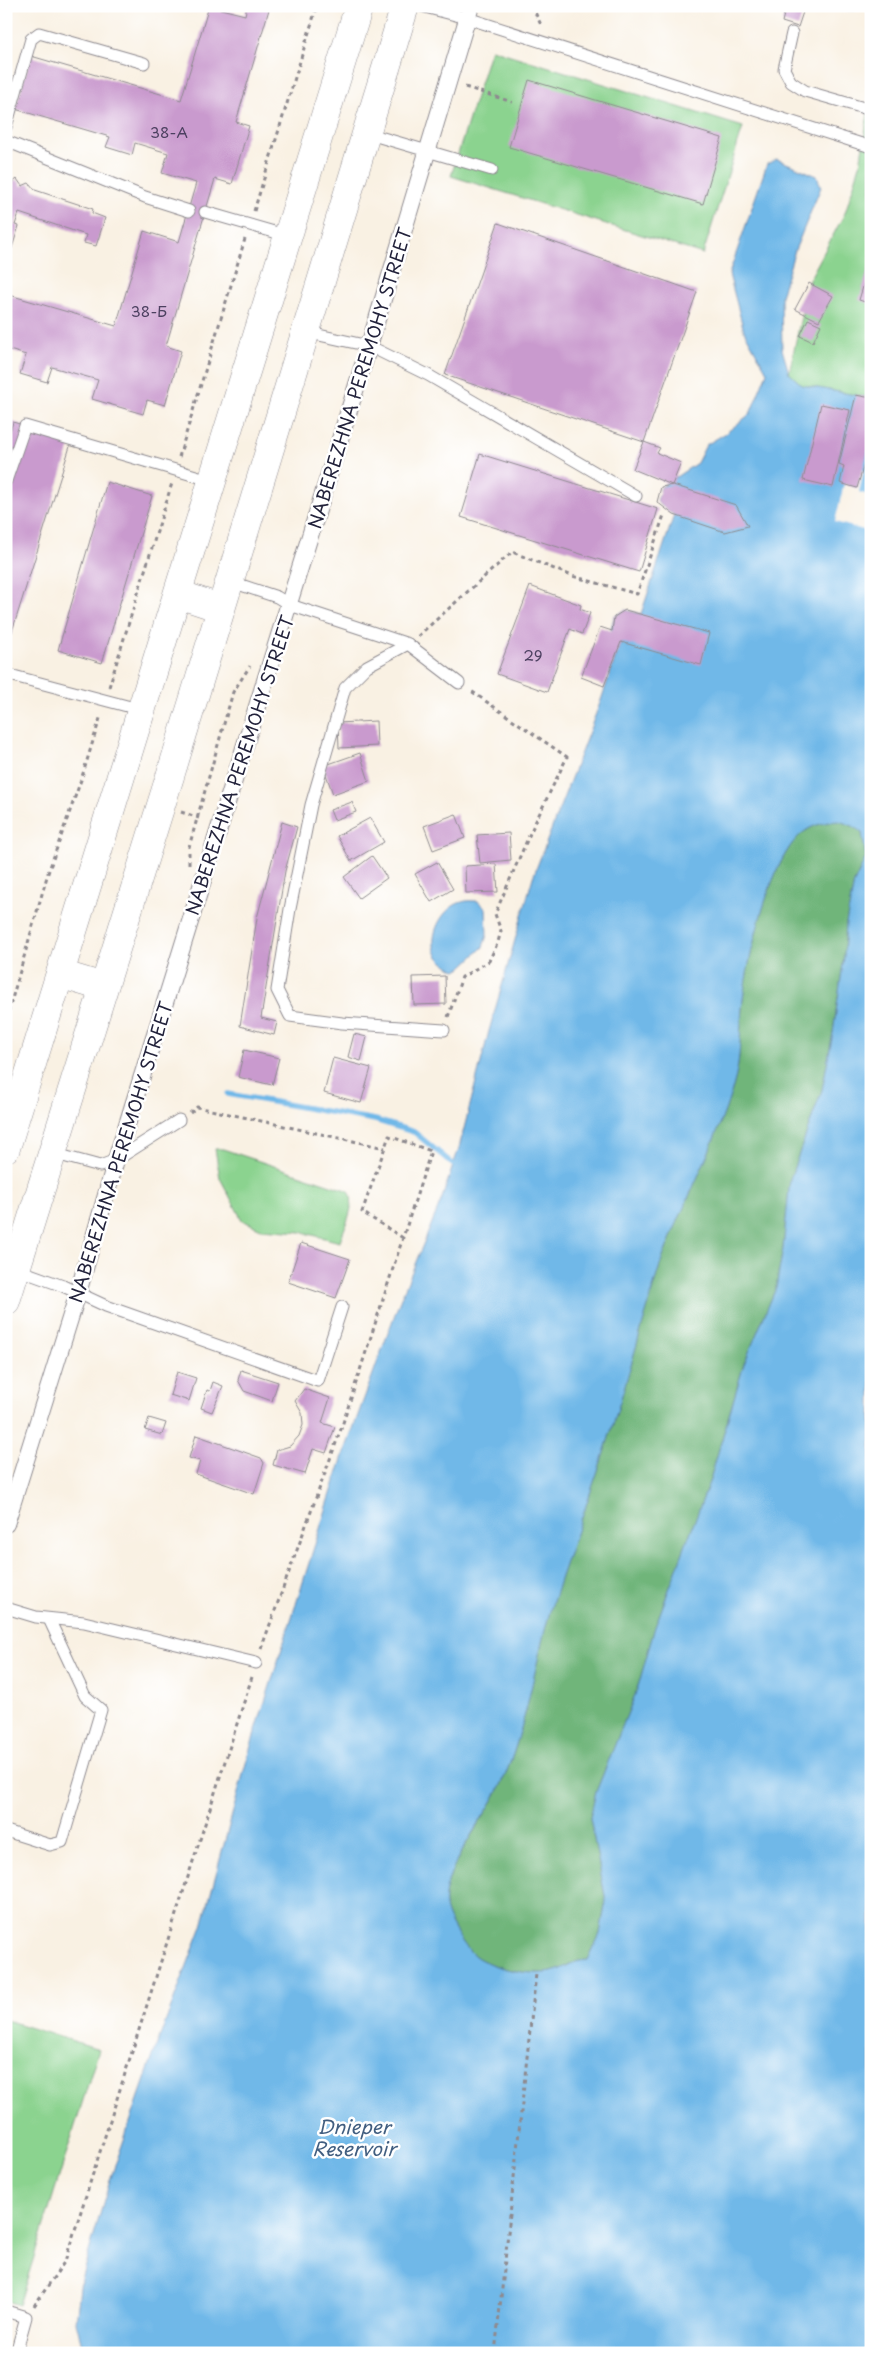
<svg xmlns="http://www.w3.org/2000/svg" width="877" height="2359" viewBox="0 0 877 2359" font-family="'Playpen Sans',sans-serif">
<rect width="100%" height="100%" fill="#fff"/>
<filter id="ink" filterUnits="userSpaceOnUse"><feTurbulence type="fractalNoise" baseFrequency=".02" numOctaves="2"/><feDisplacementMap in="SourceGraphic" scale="10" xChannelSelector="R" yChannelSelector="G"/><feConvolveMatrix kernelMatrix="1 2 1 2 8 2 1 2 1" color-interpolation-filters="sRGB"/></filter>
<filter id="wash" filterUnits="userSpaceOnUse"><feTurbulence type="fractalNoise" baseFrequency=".0096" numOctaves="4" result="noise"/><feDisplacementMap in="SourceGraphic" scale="20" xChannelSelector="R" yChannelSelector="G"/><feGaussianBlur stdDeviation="1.12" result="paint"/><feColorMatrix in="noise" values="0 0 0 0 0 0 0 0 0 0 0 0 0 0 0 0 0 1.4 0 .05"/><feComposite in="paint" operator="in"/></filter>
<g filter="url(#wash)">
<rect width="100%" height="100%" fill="#f9f1e3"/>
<g fill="#8bd38f" stroke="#567a65">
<path d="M 491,49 L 743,127 L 703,254 L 451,176 Z"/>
<path d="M 871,95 L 871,398 L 802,385 L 789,373 L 809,280 L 845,213 L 860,165 Z"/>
<path d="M 215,1149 L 223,1149 L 349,1191 C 357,1204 344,1227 340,1242 L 301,1232 L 261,1229 L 242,1220 L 220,1178 Z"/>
<path d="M 6,2020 L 99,2049 L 19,2305 L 6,2301 Z"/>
</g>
<path fill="#70b57a" stroke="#496c5a" d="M 839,821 L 853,826 L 862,833 L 866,857 L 854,883 L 846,923 L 844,957 L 833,1033 L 822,1090 L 790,1179 L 783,1249 L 776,1288 L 744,1364 L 710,1480 L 655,1627 L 637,1690 L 596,1792 L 590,1818 L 606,1901 L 600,1934 L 588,1960 C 567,1961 567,1969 551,1972 C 530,1976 497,1969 478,1958 C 466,1951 452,1927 447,1914 C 433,1879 487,1818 501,1785 C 526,1730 534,1666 551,1608 C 564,1564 581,1522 595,1479 C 613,1428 628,1375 643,1323 C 650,1301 655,1278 663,1257 C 685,1200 715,1146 733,1087 C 742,1059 739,1028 743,999 C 748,958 768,870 796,839 C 808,826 822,822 839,821 Z"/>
<g fill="#70b8e8" stroke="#496d92" fill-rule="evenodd">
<path d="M 831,6 L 871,6 L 871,8 L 852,10 L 834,9 Z"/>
<path d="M 777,159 L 817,176 L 821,187 L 795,250 L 781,296 L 782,349 L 789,373 L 802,385 L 871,398 L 871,2353 L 84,2353 L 76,2322 L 81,2279 L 111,2177 L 159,2039 L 202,1926 L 249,1752 L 343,1456 L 399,1303 L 441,1201 L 459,1148 L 489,1031 L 533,877 L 600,703 L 621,642 L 611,629 L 614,617 L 625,610 L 641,614 L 674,515 L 657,502 L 661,487 L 697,463 L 706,445 L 726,433 L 750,414 L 767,372 L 744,331 L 729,274 L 767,164 ZM 839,821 L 853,826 L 862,833 L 866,857 L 854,883 L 846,923 L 844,957 L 833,1033 L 822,1090 L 790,1179 L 783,1249 L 776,1288 L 744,1364 L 710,1480 L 655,1627 L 637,1690 L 596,1792 L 590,1818 L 606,1901 L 600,1934 L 588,1960 C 568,1961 567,1969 551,1972 C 530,1976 497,1969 478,1958 C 466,1951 452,1927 447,1914 C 433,1879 486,1818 501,1785 C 526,1730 534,1666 551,1608 C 564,1564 581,1522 595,1479 C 613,1428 628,1375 643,1323 C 650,1301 655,1278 663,1257 C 685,1200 715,1146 733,1087 C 742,1059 739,1028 743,999 C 748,958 768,870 796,839 C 808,826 822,822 839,821 Z"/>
<path d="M 478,901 L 486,908 L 487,935 L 483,947 L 460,969 L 455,970 C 449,966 440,961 437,955 C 427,937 442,907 462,902 C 467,900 473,901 478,901 Z"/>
</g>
<path fill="#f9f1e3" d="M 862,470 L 864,470 L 859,492 L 871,496 L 871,515 L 867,531 L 835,522 L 844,484 L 857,488 Z"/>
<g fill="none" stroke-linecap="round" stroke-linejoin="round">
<path stroke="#70b8e8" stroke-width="5.5" d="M 228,1094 L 375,1120 L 414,1132 L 454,1165"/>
</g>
<g id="blocks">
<g fill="#c99ace">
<path d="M 209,6 L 245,15 L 247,6 L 270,6 L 236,122 L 249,126 L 232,184 L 215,179 L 166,346 L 181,351 L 165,405 L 147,400 L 143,414 L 92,399 L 98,380 L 52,367 L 47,382 L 20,374 L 26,355 L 6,349 L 6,294 L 116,326 L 144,231 L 179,242 L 196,183 L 162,173 L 168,153 L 135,143 L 132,155 L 106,147 L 110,137 L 15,109 L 31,56 L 181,100 Z"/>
<path d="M 786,6 L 805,6 L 798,27 L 782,22 Z"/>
<path d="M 529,80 L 722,138 L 703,204 L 509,147 Z"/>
<path d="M 17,179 L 22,186 L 29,183 L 35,190 L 93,209 L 92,213 L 105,218 L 96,246 L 84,243 L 86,235 L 19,213 L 15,225 L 19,226 L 10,254 L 6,253 L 6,199 L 12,183 Z"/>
<path d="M 498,223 L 697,292 L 644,442 L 445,375 Z"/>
<path d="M 869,267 L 871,267 L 871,304 L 859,300 Z"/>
<path d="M 809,283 L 833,296 L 819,321 L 795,309 Z"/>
<path d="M 808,319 L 821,325 L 813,342 L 800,336 Z"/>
<path d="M 856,395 L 871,398 L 871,441 L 857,488 L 840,483 L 844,466 L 839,464 Z"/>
<path d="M 821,404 L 850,410 L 833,487 L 803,480 Z"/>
<path d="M 13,422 L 72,440 L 10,638 L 6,637 L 6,444 Z"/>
<path d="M 644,442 L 660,448 L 657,453 L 681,463 L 672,485 L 633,469 Z"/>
<path d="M 480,454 L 658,509 L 639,572 L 461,517 Z"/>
<path d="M 107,482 L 152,496 L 102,663 L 58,650 Z"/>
<path d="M 673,485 L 736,505 L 748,526 L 725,532 L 674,515 L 657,502 L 661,487 Z"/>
<path d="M 530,586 L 581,605 L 580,609 L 590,613 L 582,634 L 570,629 L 547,692 L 497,674 Z"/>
<path d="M 625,610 L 709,633 L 701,665 L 621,642 L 604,686 L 581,677 L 600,627 L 612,631 L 614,617 Z"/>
<path d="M 376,721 L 377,746 L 339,748 L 338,723 Z"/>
<path d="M 360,753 L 369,781 L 333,794 L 323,766 Z"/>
<path d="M 352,802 L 356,812 L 334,820 L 330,810 Z"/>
<path d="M 456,814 L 465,838 L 433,850 L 424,826 Z"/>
<path d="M 370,818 L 384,842 L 351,861 L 337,836 Z"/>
<path d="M 282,822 L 297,827 L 285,871 L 261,1018 L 277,1022 L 274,1035 L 240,1026 L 257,918 Z"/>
<path d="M 509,833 L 511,860 L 480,863 L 477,835 Z"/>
<path d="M 372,856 L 387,878 L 359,898 L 344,877 Z"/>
<path d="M 437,862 L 453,889 L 431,902 L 415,874 Z"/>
<path d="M 496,864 L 498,892 L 466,893 L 465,866 Z"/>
<path d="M 445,976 L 446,1004 L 414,1005 L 413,977 Z"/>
<path d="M 354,1034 L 367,1037 L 361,1061 L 348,1057 Z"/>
<path d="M 244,1050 L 279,1058 L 272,1085 L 238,1077 Z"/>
<path d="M 333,1058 L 371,1068 L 361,1103 L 324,1093 Z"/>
<path d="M 301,1243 L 350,1259 L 336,1298 L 288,1282 Z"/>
<path d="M 241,1370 L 278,1382 L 272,1401 L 244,1391 L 238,1380 Z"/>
<path d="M 177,1372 L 196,1378 L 189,1401 L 170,1395 Z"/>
<path d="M 213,1382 L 223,1386 L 212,1412 L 201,1408 L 207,1390 L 210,1391 Z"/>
<path d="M 304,1389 L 330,1398 L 322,1423 L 335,1427 L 326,1453 L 313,1449 L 305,1474 L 273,1465 L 277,1450 L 290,1446 L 299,1436 L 303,1425 L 302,1413 L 295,1401 Z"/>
<path d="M 149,1418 L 166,1423 L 162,1435 L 145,1430 Z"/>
<path d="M 196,1435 L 261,1458 L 264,1463 L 254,1494 L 196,1474 L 200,1461 L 189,1458 Z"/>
</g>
</g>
</g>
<g filter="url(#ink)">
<use href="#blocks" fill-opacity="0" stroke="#8e8a8f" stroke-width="1"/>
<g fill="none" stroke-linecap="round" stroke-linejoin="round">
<g stroke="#8e8a8f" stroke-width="13">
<g id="service">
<path d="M 421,6 L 467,18 L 871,147"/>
<path d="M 792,33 L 784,69 L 791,82 L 805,91 L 871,110"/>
<path d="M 6,127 L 31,39 L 39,33 L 144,63"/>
<path d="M 366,133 L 492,170"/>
<path d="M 6,141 L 145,197 L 189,211"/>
<path d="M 205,212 L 288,236"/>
<path d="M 305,332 L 369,346 L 428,375 L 636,496"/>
<path d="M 6,481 L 25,426 L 213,481"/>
<path d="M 229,581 L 277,597 L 290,605 L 408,644 L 459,683"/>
<path d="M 408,644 L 367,666 L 345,688 L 311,805 L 290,909 L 277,990 L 290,1016 L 342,1023 L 444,1030"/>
<path d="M 6,674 L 142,710"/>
<path d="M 52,1153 L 100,1166 L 116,1160 L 179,1120"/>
<path d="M 16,1269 L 63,1286 L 106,1306 L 318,1381 L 342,1307"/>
<path d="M 6,1608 L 36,1617 L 84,1622 L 256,1663"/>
<path d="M 6,1831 L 50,1845 L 62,1842 L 101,1710 L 85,1696 L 49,1619"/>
<path d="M 6,2311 L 26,2317 L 16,2353"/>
</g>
</g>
<g stroke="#8e8a8f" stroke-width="18">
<path id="pedestrian" d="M 6,1524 L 78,1293 L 116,1160 L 369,346 L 471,6"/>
</g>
<g stroke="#8e8a8f" stroke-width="29">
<g id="primary">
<path d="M 178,594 L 220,608"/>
<path d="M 60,974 L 103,987"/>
<path d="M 6,1148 L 359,6"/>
<path d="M 6,1301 L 171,773 L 405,6"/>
</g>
</g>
<g stroke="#8e8a8f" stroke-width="3" stroke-dasharray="4 4" stroke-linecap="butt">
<path d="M 532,6 L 542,27"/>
<path d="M 465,87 L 512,102"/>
<path d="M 254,211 L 317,6"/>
<path d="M 179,457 L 245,239"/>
<path d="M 418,636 L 512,552 L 572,576 L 637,594 L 664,515"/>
<path d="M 109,687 L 172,483"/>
<path d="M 181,812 L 199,818"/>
<path d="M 189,864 L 189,847 L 233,692 L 250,666"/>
<path d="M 448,1017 L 462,977 L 489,961 L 498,942 L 501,931 L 495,914 L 531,831 L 567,757 L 471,691"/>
<path d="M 6,1020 L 48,873 L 81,780 L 101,715"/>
<path d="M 190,1113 L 197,1107 L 385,1148"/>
<path d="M 261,1649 L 341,1429 L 431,1151 L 389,1136 L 362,1212 L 403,1238"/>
<path d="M 34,2306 L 65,2261 L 252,1677"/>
<path d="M 495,2353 L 536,1974"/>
</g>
<use href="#service" stroke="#fff" stroke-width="11"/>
<use href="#pedestrian" stroke="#fff" stroke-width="16"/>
<use href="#primary" stroke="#fff" stroke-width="28"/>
</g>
</g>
<g text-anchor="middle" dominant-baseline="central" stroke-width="5" stroke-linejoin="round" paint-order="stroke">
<g font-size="15" fill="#4c4060">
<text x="169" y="131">38-А</text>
<text x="149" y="310">38-Б</text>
<text x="533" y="654">29</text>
</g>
<g font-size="18" fill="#22223b" stroke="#fff">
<text transform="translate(359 378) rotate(-73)">NABEREZHNA PEREMOHY STREET</text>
<text transform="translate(239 765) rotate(-72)">NABEREZHNA PEREMOHY STREET</text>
<text transform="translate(120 1152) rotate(-73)">NABEREZHNA PEREMOHY STREET</text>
</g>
<g font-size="19" font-style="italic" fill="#415e80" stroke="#fff">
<text x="354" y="2126">Dnieper<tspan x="354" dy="22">Reservoir</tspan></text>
</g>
</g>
<rect width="877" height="2359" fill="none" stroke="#fff" stroke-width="25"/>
</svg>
